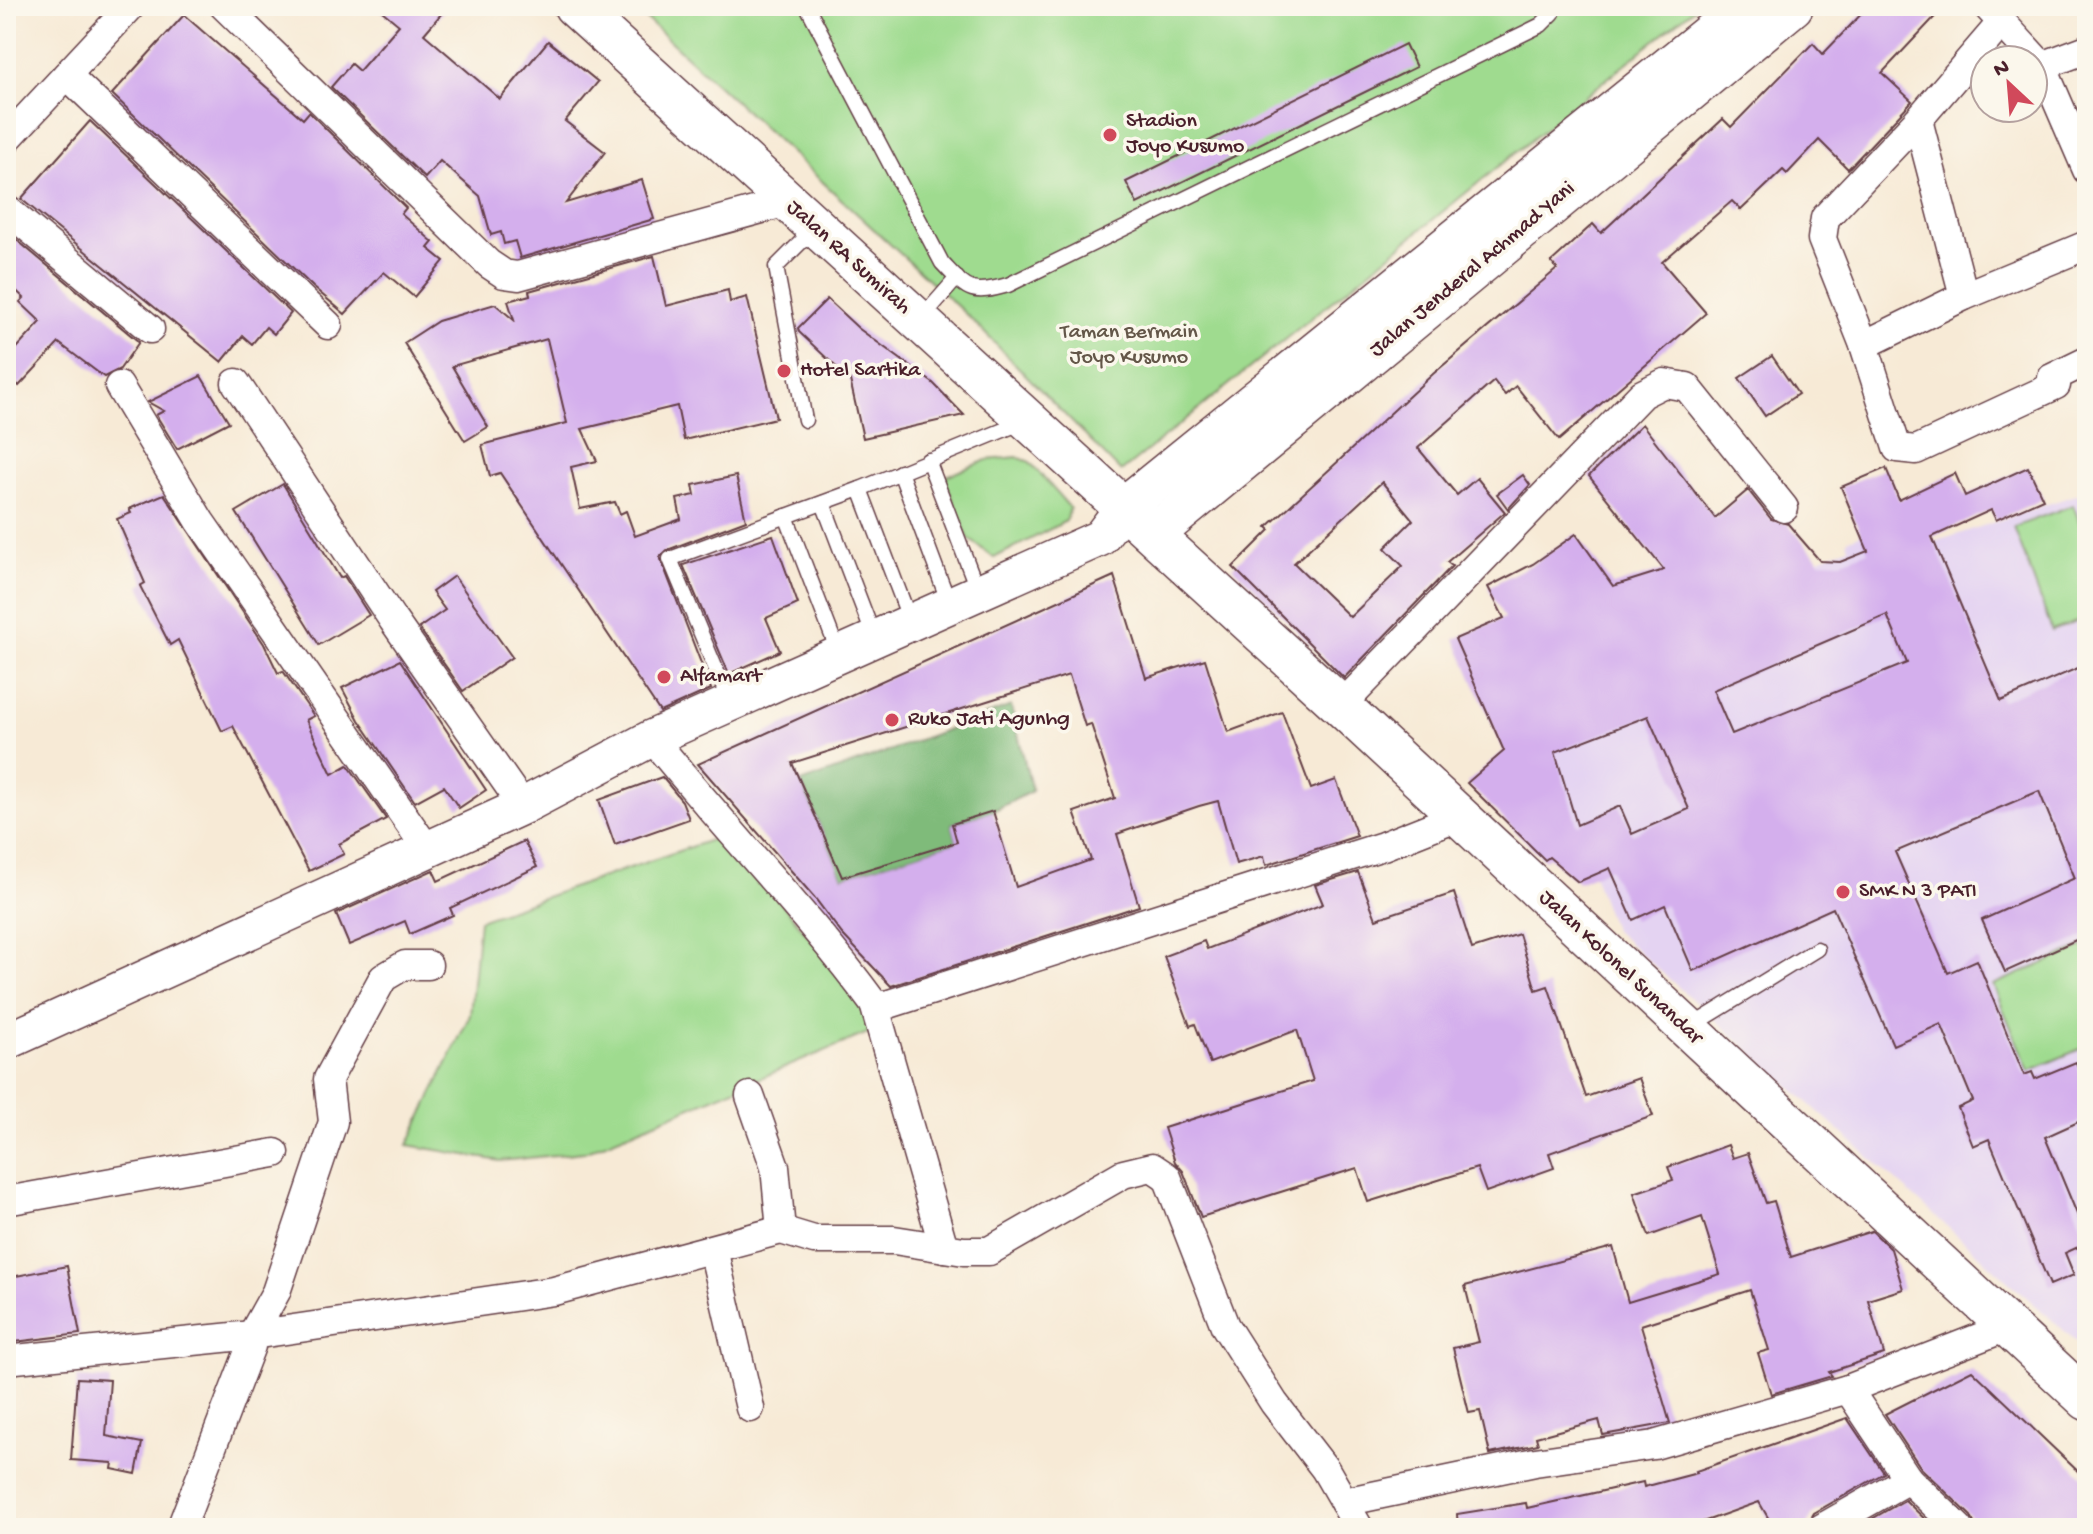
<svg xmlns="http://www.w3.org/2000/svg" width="2093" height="1534" viewBox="0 0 2093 1534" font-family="'Gochi Hand',sans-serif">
<rect width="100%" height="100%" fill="#fbf7ec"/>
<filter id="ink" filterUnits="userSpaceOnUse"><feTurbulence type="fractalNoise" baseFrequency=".0125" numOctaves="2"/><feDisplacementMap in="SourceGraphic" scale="16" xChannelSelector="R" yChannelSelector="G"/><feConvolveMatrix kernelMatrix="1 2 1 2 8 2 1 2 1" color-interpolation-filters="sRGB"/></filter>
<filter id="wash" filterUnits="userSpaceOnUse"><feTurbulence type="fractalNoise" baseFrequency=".006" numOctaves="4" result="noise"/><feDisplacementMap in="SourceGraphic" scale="32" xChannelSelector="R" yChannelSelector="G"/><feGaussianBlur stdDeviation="1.8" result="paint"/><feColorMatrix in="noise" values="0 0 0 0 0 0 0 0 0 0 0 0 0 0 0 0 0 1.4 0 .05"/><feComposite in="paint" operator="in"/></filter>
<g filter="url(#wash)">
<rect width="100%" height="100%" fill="#f7ead6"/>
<path fill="#e4d3f2" d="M 2087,491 L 2087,1351 L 1613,929 L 1580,838 L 1545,718 L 1656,624 L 1849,547 L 1847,540 L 1916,513 L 1929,544 Z"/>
<g fill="#9fdb8f" stroke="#747d5d" stroke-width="2">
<path d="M 632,6 L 1697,6 L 1121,472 L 971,319 Z"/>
<path d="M 1017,457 L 1030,462 L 1070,508 L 1066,521 L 994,558 L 968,538 L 944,477 L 987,460 Z"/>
<path d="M 2073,505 L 2087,542 L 2087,618 L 2052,631 L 2014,527 Z"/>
<path d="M 725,835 L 869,1009 L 875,1030 L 584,1152 L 500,1161 L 408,1145 L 470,1015 L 479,920 Z"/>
<path d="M 2087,945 L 2087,1046 L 2029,1071 L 1993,985 Z"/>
</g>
<path fill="#7fbb7a" stroke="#646d52" stroke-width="2" d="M 1011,706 L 1032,791 L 993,811 L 952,824 L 957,842 L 842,877 L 801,783 Z"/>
<g id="blocks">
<g fill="#d4afed" fill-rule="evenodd">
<path d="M 376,6 L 448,6 L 424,34 L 500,99 L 548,41 L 598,82 L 565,121 L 605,152 L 566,203 L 642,180 L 654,219 L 520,258 L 515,241 L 504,244 L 501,232 L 491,235 L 480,196 L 440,161 L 425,178 L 331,87 L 351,64 L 359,71 L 399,25 Z"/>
<path d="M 1869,6 L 1945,6 L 1882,73 L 1912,101 L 1848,169 L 1819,140 L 1787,174 L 1783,170 L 1741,210 L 1732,201 L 1662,262 L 1706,313 L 1559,440 L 1516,386 L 1505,395 L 1494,381 L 1418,448 L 1457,495 L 1477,478 L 1505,512 L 1447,562 L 1452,566 L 1344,678 L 1233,567 L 1270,530 L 1267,527 L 1433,374 L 1557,269 L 1551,262 L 1593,224 L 1601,233 L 1723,119 L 1731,127 L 1813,43 L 1823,54 ZM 1382,482 L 1413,520 L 1385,548 L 1403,566 L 1350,617 L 1294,563 Z"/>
<path d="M 184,15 L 303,119 L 309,112 L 406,208 L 401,214 L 433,242 L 428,248 L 444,261 L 414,297 L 384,272 L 345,314 L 313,287 L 112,94 Z"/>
<path d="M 1405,44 L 1416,67 L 1137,204 L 1126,182 Z"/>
<path d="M 90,121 L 291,313 L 274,334 L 266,327 L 252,344 L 243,336 L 222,362 L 21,199 Z"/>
<path d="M 6,231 L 139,342 L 120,369 L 104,377 L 59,343 L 19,386 L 6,373 L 6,360 L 41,322 L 20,302 L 24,298 L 6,281 Z"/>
<path d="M 654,256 L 666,306 L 728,290 L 730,302 L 747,297 L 776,418 L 684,440 L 677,406 L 582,429 L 597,461 L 571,467 L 580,509 L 615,502 L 620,514 L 626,511 L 635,536 L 681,519 L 677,499 L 695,495 L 693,485 L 736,476 L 746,520 L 667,550 L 660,557 L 711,689 L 660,712 L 500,473 L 490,476 L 482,445 L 567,423 L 547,339 L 452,366 L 488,427 L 465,441 L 404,343 L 438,321 L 495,304 L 514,320 L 508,301 L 530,295 L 529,291 Z"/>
<path d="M 827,299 L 858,328 L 933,383 L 964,415 L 863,438 L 850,380 L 799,332 L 798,328 Z"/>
<path d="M 1772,356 L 1798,394 L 1765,416 L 1739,378 Z"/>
<path d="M 201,376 L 229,422 L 177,449 L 156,415 L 164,411 L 148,402 Z"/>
<path d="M 1642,424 L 1715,518 L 1748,490 L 1771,519 L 1788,524 L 1820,561 L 1840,562 L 1868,551 L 1841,487 L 1886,468 L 1899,500 L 1955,473 L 1965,496 L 2028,467 L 2043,499 L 1996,520 L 1991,510 L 1932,537 L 2001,701 L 2087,664 L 2087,935 L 2005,972 L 1982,920 L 2075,878 L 2039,791 L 1895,852 L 1948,973 L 1977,960 L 2024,1075 L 2032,1072 L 2035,1079 L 2076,1062 L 2087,1090 L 2087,1118 L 2045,1137 L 2087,1238 L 2087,1243 L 2065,1253 L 2074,1275 L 2050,1285 L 1989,1139 L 1973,1146 L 1958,1108 L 1973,1101 L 1941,1024 L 1893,1045 L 1833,908 L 1693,971 L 1665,905 L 1633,920 L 1610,868 L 1578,882 L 1549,857 L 1545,860 L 1467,783 L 1504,751 L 1455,639 L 1504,618 L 1488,587 L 1533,564 L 1576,534 L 1613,586 L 1664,570 L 1589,476 ZM 1887,615 L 1907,663 L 1732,734 L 1713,690 ZM 1648,716 L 1689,809 L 1632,834 L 1620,806 L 1577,825 L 1555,752 Z"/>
<path d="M 1523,475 L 1530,485 L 1508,509 L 1497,494 Z"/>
<path d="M 283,484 L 340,578 L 344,576 L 369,615 L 319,645 L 236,512 Z"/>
<path d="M 164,494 L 264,644 L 278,673 L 283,671 L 314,716 L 306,720 L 332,774 L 348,765 L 386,819 L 339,844 L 344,854 L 309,871 L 233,726 L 222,731 L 178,640 L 170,645 L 140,586 L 145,583 L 117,519 L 131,513 L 129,509 Z"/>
<path d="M 773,535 L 798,604 L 766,618 L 780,651 L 729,674 L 683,565 Z"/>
<path d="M 454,576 L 512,657 L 463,691 L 419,628 L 445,610 L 432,592 Z"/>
<path d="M 1114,576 L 1146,678 L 1205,659 L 1228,732 L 1282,712 L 1311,789 L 1336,780 L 1357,836 L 1266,865 L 1264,856 L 1236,864 L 1218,801 L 1199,806 L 1117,834 L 1139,906 L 891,986 L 842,934 L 814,897 L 698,764 ZM 1069,675 L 1085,726 L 1091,724 L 1115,798 L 1074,812 L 1091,860 L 1016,887 L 993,811 L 952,824 L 957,842 L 842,877 L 792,763 Z"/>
<path d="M 400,660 L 486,790 L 459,808 L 444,786 L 415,802 L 359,720 L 342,688 Z"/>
<path d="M 662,777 L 682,801 L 689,819 L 615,845 L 599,800 Z"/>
<path d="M 524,841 L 537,867 L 450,908 L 453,915 L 410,934 L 405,921 L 349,945 L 336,914 L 433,870 L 438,881 Z"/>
<path d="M 1358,872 L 1376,919 L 1454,893 L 1472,949 L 1519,934 L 1536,990 L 1548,986 L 1586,1097 L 1639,1078 L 1653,1116 L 1549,1153 L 1554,1168 L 1486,1192 L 1477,1168 L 1368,1202 L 1357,1168 L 1201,1217 L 1183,1171 L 1175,1162 L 1164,1128 L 1313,1081 L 1297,1030 L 1210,1063 L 1195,1024 L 1190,1026 L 1164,956 L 1204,941 L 1207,949 L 1323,904 L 1315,885 Z"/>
<path d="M 1728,1145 L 1733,1158 L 1748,1153 L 1766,1203 L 1774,1201 L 1791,1257 L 1872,1231 L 1891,1249 L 1903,1289 L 1868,1300 L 1884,1354 L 1829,1372 L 1832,1376 L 1771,1394 L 1758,1353 L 1769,1350 L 1750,1290 L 1641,1325 L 1670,1423 L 1603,1435 L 1599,1420 L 1536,1437 L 1538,1444 L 1490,1454 L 1480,1411 L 1469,1413 L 1453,1348 L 1479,1342 L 1465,1286 L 1613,1247 L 1628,1302 L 1720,1274 L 1702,1217 L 1649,1236 L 1634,1193 L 1673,1180 L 1668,1167 Z"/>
<path d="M 67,1266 L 80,1334 L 6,1343 L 6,1278 Z"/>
<path d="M 1972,1370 L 2087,1480 L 2087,1528 L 1976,1528 L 1971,1516 L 1921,1468 L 1885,1414 Z"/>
<path d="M 77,1378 L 110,1380 L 106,1436 L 142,1443 L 136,1474 L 112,1469 L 113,1463 L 71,1460 Z"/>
<path d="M 1847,1418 L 1884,1473 L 1814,1513 L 1805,1528 L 1774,1528 L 1759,1502 L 1700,1523 L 1701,1528 L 1458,1528 L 1457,1514 L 1526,1503 L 1527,1508 L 1643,1482 L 1644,1487 L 1697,1473 L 1696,1471 Z"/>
<path d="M 1905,1500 L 1934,1528 L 1858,1527 Z"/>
</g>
</g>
</g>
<g filter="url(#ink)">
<use href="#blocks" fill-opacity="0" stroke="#643d45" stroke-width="2"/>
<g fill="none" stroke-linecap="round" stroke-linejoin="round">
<g stroke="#643d45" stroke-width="17">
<g id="service">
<path d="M 807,6 L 942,263 C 968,290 969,296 1008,285 L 1541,25 L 1553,13 L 1553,6"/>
<path d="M 920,320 L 957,278"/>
<path d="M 805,420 L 776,267 L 815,228"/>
<path d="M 928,460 L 978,591"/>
<path d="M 900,472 L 949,603"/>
<path d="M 860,489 L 911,623"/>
<path d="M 823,503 L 874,637"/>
<path d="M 786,516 L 839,654"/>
<path d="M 730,703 L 670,559 L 860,489 L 1023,422"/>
<path d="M 1690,1027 L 1817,949"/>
</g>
</g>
<g stroke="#643d45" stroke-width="31">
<g id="minor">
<path d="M 224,6 L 489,264 L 504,274 L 518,276 L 787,202"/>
<path d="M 1987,6 L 2042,66 L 2087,170"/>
<path d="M 2002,22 L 1918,120 L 1825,218 L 1822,239 L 1864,345 L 1897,448 L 1916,450 L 2056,385 L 2052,378 L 2087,361"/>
<path d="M 2042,66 L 2087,49"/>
<path d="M 67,75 L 328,325"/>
<path d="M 1918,120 L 1964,296"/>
<path d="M 6,140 L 131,6"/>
<path d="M 6,209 L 150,329"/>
<path d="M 1864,345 L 1964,296 L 2087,245"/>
<path d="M 236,383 L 393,620 L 523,806"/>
<path d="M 119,386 L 200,521 L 427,849"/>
<path d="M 1341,706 L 1642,394 L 1664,383 L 1687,387 L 1784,508"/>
<path d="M 652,738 C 724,828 806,911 874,1004 L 886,1005 L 1383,846 L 1456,817"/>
<path d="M 874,1004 L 944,1248"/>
<path d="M 750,1096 L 775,1167 L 781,1230"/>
<path d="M 6,1201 L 275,1153"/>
<path d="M 713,1249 L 750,1408"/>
<path d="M 252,1335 L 554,1291 L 781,1230 L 814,1240 L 894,1240 L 964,1251 L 989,1251 L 1123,1174 L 1152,1167 L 1167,1177 L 1225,1326 L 1274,1403 L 1325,1469 L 1359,1528"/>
<path d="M 252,1335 L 276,1292 L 333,1122 L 328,1079 L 383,978 L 405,965 L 428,965"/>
<path d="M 6,1360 L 252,1335 L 251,1346 L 181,1528"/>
<path d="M 1848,1389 L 1908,1479 L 1959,1528"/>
<path d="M 1344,1502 L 1535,1462 L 1654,1445 L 1848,1389 L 2007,1327"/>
<path d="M 1822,1528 L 1908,1479"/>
</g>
</g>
<g stroke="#643d45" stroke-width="39">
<path id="tertiary" d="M 6,1042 L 523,806 L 652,738 L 1100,538 L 1123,508"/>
</g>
<g stroke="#643d45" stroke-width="43">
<g id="secondary">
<path d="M 574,6 L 1341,706 L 2087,1400"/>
<path d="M 1123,508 L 1744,6"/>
<path d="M 1154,534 L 1793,6"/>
</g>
</g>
<use href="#service" stroke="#fff" stroke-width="14"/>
<use href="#minor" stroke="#fff" stroke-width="28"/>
<use href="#tertiary" stroke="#fff" stroke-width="36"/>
<use href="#secondary" stroke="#fff" stroke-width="40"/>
</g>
</g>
<g fill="#d1495b" stroke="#fbf7ec" stroke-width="3">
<circle cx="1110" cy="135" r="8"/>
<circle cx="784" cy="371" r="8"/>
<circle cx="664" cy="677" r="8"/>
<circle cx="892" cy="720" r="8"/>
<circle cx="1843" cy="892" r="8"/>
</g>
<g text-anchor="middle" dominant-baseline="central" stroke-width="7" stroke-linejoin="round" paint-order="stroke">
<g font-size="22" fill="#4a1f2b" stroke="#fbf7ec" text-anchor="start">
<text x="1126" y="122">Stadion<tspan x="1126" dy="25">Joyo Kusumo</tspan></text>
<text x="800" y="371">Hotel Sartika</text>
<text x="680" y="677">Alfamart</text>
<text x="908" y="720">Ruko Jati Agunhg</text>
<text x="1859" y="892">SMK N 3 PATI</text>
</g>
<g font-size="22" fill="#4a1f2b" stroke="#fbf7ec">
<text transform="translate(848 258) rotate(42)">Jalan RA Sumirah</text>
<text transform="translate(1473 270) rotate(-40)">Jalan Jenderal Achmad Yani</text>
<text transform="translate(1620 968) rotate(43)">Jalan Kolonel Sunandar</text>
</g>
<g font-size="22" fill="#645749" stroke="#fbf7ec">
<text x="1129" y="333">Taman Bermain<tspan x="1129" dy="25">Joyo Kusumo</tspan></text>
</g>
</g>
<rect width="2093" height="1534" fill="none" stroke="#fbf7ec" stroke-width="32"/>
<g transform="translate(2009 84) rotate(334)"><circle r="38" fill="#fbf7ec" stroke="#b4a19f" stroke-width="2"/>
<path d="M0-6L14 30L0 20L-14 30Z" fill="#d1495b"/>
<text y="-12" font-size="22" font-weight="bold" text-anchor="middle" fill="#4a1f2b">N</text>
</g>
</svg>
